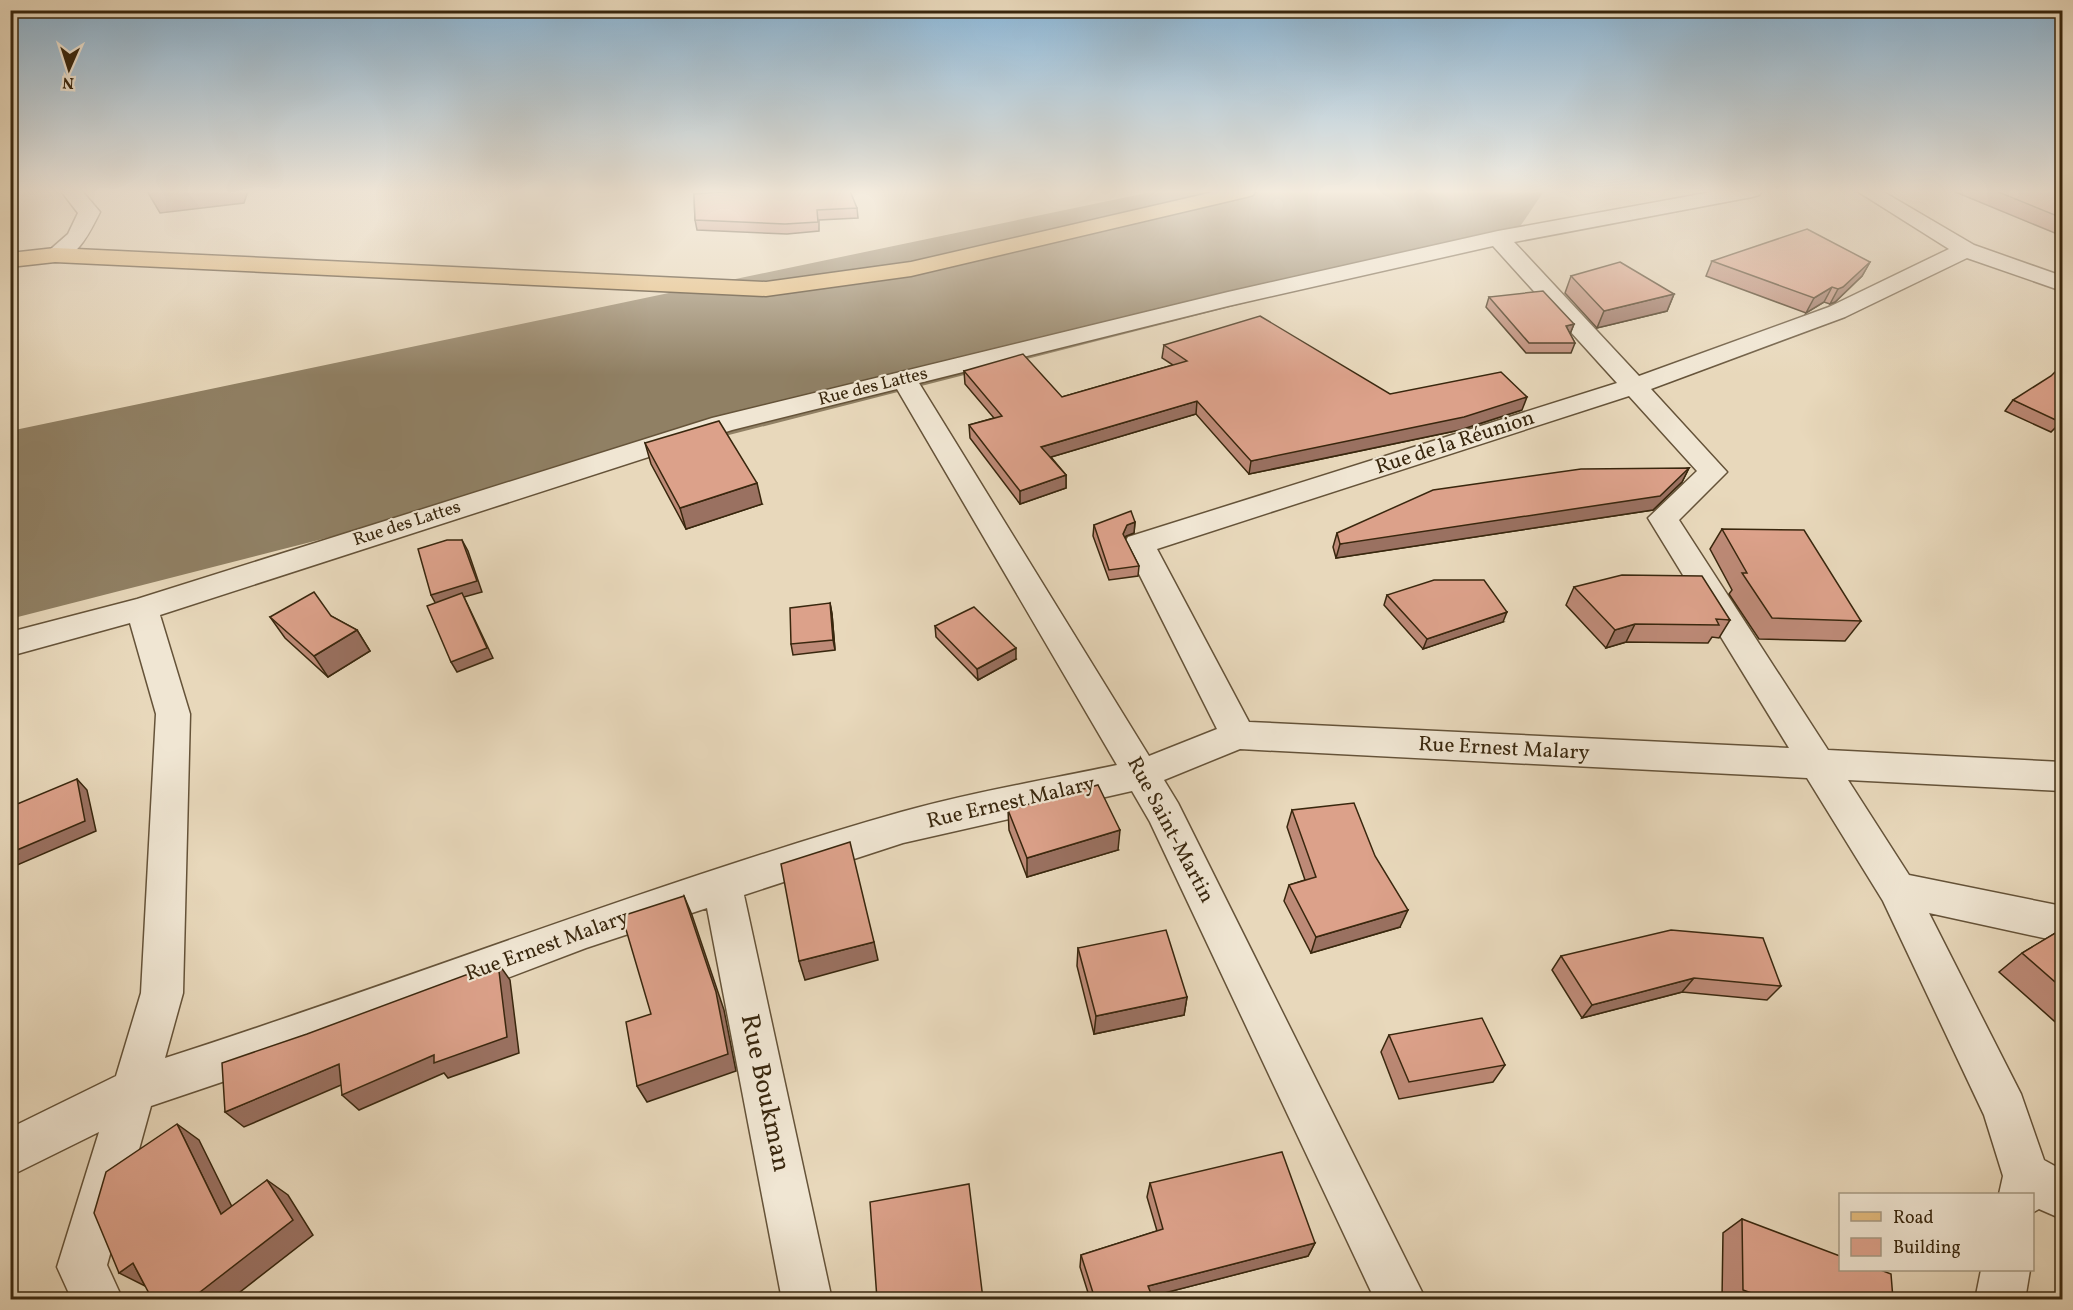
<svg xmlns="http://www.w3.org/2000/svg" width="2073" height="1310" viewBox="0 0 2073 1310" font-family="Vollkorn,serif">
<rect width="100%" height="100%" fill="#e8d8bb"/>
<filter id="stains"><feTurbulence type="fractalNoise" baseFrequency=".00333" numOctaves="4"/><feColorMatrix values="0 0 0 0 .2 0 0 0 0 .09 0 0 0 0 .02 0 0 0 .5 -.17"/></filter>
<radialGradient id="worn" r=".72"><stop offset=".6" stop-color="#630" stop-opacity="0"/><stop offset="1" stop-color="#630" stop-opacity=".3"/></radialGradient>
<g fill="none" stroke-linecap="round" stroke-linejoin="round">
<path fill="#908064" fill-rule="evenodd" d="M 1156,191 L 1544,191 L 1515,234 L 10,619 L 10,431 Z"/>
<g stroke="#655339" stroke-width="3">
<g id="minor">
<path d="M 61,191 L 82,191 L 100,212 C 90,232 74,267 47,260 L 44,255 L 68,234 L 78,213 Z"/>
<path d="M 1717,191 L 1762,191 L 1759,195 L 1752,197 L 1514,242 L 1639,376 L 1829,307 L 1949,249 L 1857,191 L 1882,191 L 1974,245 L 2062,276 L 2062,291 L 1967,258 L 1845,317 L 1651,389 L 1727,472 L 1679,520 L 1828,750 L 2062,762 L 2062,791 L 1848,780 L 1909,875 L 2062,906 L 2062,942 L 1929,913 L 2021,1094 L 2044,1160 L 2062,1170 L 2062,1219 L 2039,1209 L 2032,1213 L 2032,1194 L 1999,1194 L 2003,1176 L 1984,1115 L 1883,901 L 1807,778 L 1240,749 L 1164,780 L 1178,803 L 1426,1300 L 1375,1300 L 1150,822 L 1132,791 L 903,843 L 744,895 L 832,1300 L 782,1300 L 707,908 L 586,948 L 323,1048 L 151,1106 L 107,1265 L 123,1300 L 72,1300 L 57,1267 L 99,1132 L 10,1176 L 10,1128 L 116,1076 L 141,993 L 156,714 L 130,623 L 10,656 L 10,632 L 137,599 L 712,418 L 1228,292 L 1498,231 ZM 1493,246 L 1617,383 L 1128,537 L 1124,544 L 1217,729 L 1149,756 L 919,383 L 1228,306 ZM 897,389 L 1117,765 C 1045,780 972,792 901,812 C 652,883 411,979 165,1058 L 183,993 L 190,714 L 160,615 L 732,430 ZM 1629,396 L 1697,471 L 1648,518 L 1789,748 L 1249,722 L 1157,549 Z"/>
<path d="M 1981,1270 L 2030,1270 L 2025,1300 L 1975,1300 Z"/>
</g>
</g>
<g stroke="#39270e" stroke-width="3">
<path id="major" d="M 1218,191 L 1256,191 L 1253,195 L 1246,197 L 911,276 L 766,296 L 55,262 L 10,267 L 10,253 L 55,248 L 766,282 L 911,262 Z"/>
</g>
<use href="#minor" fill="#f0e6d3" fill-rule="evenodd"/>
<use href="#major" fill="#e4bc7e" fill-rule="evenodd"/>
</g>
<g fill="#bd8a77" stroke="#39270e" stroke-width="1.5">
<path d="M 1953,191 L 2062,191 L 2062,236 Z"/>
<path d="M 694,194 L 857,208 L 858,218 L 819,220 L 819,231 L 787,234 L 697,230 L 695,220 Z"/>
<path d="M 1712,261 L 1870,262 L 1862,276 L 1835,302 L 1830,304 L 1824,302 L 1806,313 L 1706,276 Z"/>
<path d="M 1571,276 L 1674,294 L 1667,311 L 1597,328 L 1565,293 Z"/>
<path d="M 1489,297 L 1574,324 L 1570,334 L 1575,343 L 1571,353 L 1526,353 L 1486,307 Z"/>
<path d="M 1164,345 L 1390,394 L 1522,410 L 1460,430 L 1249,474 L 1196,414 L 1051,457 L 1066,475 L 1066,488 L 1020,504 L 970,438 L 969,425 L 994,418 L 965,384 L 964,371 L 1062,397 L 1173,365 L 1162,358 Z"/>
<path d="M 2013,400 L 2062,421 L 2051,432 L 2005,411 Z"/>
<path d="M 645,443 L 762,504 L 686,529 L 651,464 Z"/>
<path d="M 1689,468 L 1682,482 L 1653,510 L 1336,558 L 1333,547 L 1337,533 Z"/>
<path d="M 1135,522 L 1134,533 L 1126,536 L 1125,539 L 1139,566 L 1138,576 L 1109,580 L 1093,536 L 1094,525 Z"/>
<path d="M 1722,529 L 1861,621 L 1845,641 L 1759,639 L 1729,594 L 1732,590 L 1710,549 Z"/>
<path d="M 1574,587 L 1730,620 L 1719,638 L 1712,637 L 1708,643 L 1626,642 L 1606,648 L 1566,605 Z"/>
<path d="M 1387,595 L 1503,622 L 1423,649 L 1384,605 Z"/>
<path d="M 830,603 L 832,614 L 835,650 L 793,655 L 791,644 Z"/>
<path d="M 331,616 L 357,630 L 370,651 L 328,677 L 285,638 L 270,617 Z"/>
<path d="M 935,626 L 1016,659 L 978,680 L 936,637 Z"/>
<path d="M 1008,810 L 1118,850 L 1027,877 L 1009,830 Z"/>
<path d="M 1292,810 L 1400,927 L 1311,953 L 1284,901 L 1289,885 L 1305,880 L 1287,827 Z"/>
<path d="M 2062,929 L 2062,1028 L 1999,972 L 2022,953 Z"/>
<path d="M 1078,948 L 1187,997 L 1184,1015 L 1094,1034 L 1077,966 Z"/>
<path d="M 1561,956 L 1781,986 L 1767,1000 L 1682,992 L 1582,1018 L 1552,970 Z"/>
<path d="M 1389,1035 L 1505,1065 L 1493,1082 L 1399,1099 L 1381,1052 Z"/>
<path d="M 1150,1183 L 1315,1243 L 1308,1256 L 1152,1296 L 1153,1299 L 1090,1299 L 1080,1267 L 1081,1255 L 1157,1231 L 1147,1197 Z"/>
<path d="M 1742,1219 L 1893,1299 L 1722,1299 L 1723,1233 Z"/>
</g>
<g fill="#9a7161" stroke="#39270e" stroke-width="1.5">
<path d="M 147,191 L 248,191 L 244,203 L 160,213 Z"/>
<path d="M 1870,262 L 1862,276 L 1835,302 L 1830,304 L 1838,289 Z"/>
<path d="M 1832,287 L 1824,302 L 1806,313 L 1814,298 Z"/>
<path d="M 1674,294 L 1667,311 L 1597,328 L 1604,311 Z"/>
<path d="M 1574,324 L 1570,334 L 1566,326 Z"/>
<path d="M 1527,397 L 1522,410 L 1460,430 L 1249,474 L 1251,461 Z"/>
<path d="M 1197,401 L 1196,414 L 1041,460 L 1041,447 Z"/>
<path d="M 1689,468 L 1682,482 L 1653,510 L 1336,558 L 1340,544 Z"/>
<path d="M 1066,475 L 1066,488 L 1020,504 L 1020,491 Z"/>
<path d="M 757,483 L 762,504 L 686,529 L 680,508 Z"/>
<path d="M 1135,522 L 1134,533 L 1126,536 L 1122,545 L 1123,534 L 1127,525 Z"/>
<path d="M 462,540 L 468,551 L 482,592 L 464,597 L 493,658 L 457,672 L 451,662 L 437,606 L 431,595 Z"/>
<path d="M 830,603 L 832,614 L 835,650 L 833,640 Z"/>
<path d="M 1507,612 L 1503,622 L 1423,649 L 1427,639 Z"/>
<path d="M 1635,624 L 1626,642 L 1606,648 L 1615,630 Z"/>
<path d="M 357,630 L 370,651 L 328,677 L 314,656 Z"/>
<path d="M 1016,648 L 1016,659 L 978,680 L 977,669 Z"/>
<path d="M 77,779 L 87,790 L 96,831 L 17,865 L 16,868 L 10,869 L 10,853 Z"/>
<path d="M 1120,830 L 1118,850 L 1027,877 L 1027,858 Z"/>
<path d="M 684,896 L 692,915 L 724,1010 L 736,1071 L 647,1102 L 637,1086 Z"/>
<path d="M 1408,910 L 1400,927 L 1311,953 L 1316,937 Z"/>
<path d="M 874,942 L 878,960 L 805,980 L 799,961 Z"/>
<path d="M 498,963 L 510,980 L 519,1053 L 448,1078 L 444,1073 L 359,1110 L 342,1095 Z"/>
<path d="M 1694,978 L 1682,992 L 1582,1018 L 1592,1005 Z"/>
<path d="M 1187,997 L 1184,1015 L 1094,1034 L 1096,1016 Z"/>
<path d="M 339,1064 L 355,1079 L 244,1127 L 225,1112 Z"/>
<path d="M 177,1124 L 199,1140 L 243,1229 L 221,1214 Z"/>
<path d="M 267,1180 L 288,1195 L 313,1235 L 231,1299 L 191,1299 Z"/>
<path d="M 1315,1243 L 1308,1256 L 1145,1298 L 1148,1286 Z"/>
<path d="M 133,1263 L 145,1286 L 119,1273 Z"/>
</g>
<g fill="#dca18a" stroke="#39270e" stroke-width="1.5">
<path d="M 739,191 L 850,191 L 857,208 L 817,210 L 818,222 L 785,224 L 695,220 L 694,194 Z"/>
<path d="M 1996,191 L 2062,191 L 2062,218 Z"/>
<path d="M 1807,229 L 1870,262 L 1843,287 L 1838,289 L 1832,287 L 1814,298 L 1712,261 Z"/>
<path d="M 1620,262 L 1674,294 L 1604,311 L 1571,276 Z"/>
<path d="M 1543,291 L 1574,324 L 1566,326 L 1575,343 L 1529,343 L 1489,297 Z"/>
<path d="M 1260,316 L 1390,394 L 1501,372 L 1527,397 L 1464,417 L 1251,461 L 1197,401 L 1041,447 L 1066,475 L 1020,491 L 969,425 L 1002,416 L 964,371 L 1023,354 L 1062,397 L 1187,361 L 1164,345 Z"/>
<path d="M 2062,365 L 2062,419 L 2060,422 L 2013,400 L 2051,376 Z"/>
<path d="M 719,421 L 757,483 L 680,508 L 645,443 Z"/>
<path d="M 1689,468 L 1660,496 L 1340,544 L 1337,533 L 1433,490 L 1581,469 Z"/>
<path d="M 1131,511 L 1135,522 L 1127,525 L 1123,534 L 1139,566 L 1109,570 L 1094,525 Z"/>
<path d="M 1722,529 L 1804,530 L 1861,621 L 1772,618 L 1742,573 L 1747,573 Z"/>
<path d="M 447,540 L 462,540 L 477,581 L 431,595 L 418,549 Z"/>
<path d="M 1622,575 L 1702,576 L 1730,620 L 1716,619 L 1719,625 L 1635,624 L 1615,630 L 1574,587 Z"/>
<path d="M 1434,580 L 1484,580 L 1507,612 L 1427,639 L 1387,595 Z"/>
<path d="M 314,592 L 331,616 L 357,630 L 314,656 L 270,617 Z"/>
<path d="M 462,593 L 487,648 L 451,662 L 427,606 Z"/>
<path d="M 830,603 L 833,640 L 791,644 L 790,608 Z"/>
<path d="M 974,607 L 1016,648 L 977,669 L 935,626 Z"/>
<path d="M 77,779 L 85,821 L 10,853 L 10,807 Z"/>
<path d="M 1098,785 L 1120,830 L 1027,858 L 1008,810 Z"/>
<path d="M 1354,803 L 1375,856 L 1408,910 L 1316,937 L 1289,885 L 1316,877 L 1292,810 Z"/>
<path d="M 850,842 L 874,942 L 799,961 L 781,864 Z"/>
<path d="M 684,896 L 716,992 L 728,1054 L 637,1086 L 626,1022 L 651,1014 L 622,916 Z"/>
<path d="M 2062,929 L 2062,988 L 2022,953 Z"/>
<path d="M 1166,930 L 1187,997 L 1096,1016 L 1078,948 Z"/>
<path d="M 1671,930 L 1763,938 L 1781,986 L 1694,978 L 1592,1005 L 1561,956 Z"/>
<path d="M 498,963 L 507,1037 L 434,1063 L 434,1055 L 342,1095 L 339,1064 L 225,1112 L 222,1063 L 307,1034 Z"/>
<path d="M 1482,1018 L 1505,1065 L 1409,1082 L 1389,1035 Z"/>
<path d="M 177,1124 L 221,1214 L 267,1180 L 293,1220 L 191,1299 L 152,1299 L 133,1263 L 119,1273 L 94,1213 L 106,1172 Z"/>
<path d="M 1282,1152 L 1315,1243 L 1148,1286 L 1153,1299 L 1095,1299 L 1081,1255 L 1163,1229 L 1150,1183 Z"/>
<path d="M 969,1184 L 983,1299 L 877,1299 L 870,1202 Z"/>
<path d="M 1742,1219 L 1840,1256 L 1840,1269 L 1878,1269 L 1891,1274 L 1893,1299 L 1768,1299 L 1743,1290 Z"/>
</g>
<linearGradient id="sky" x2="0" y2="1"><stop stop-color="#89b5d6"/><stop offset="0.51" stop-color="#f5ede0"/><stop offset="1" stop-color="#f5ede0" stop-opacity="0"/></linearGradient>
<rect width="2073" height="375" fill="url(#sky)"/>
<g text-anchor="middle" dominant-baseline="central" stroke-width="4.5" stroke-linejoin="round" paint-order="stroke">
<g font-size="18" fill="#39270e" stroke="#f0e6d3">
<text transform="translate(873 387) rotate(-14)">Rue des Lattes</text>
<text transform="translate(407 524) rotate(-18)">Rue des Lattes</text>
</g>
<g font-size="21" fill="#39270e" stroke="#f0e6d3">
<text transform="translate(1455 443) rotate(-18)">Rue de la Réunion</text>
<text transform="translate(1504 749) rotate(3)">Rue Ernest Malary</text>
<text transform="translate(1011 803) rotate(-13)">Rue Ernest Malary</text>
<text transform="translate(1170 830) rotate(62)">Rue Saint-Martin</text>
<text transform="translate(547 946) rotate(-20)">Rue Ernest Malary</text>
</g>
<g font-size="26" fill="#39270e" stroke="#f0e6d3">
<text transform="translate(765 1093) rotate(78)">Rue Boukman</text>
</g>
</g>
<rect width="2073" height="1310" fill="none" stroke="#e8d8bb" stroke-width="36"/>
<rect x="12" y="12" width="2049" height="1286" fill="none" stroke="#39270e" stroke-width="3"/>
<rect x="18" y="18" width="2037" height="1274" fill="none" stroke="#39270e" stroke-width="1.5"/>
<rect x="1839" y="1193" width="195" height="78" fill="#f0e6d3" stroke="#a79a84" stroke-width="1.5"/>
<rect x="1851" y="1212" width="30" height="9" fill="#e4bc7e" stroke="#a79a84" stroke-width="1.5"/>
<text x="1893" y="1223" font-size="18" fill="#39270e">Road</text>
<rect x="1851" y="1238" width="30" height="18" fill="#dca18a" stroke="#a79a84" stroke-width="1.5"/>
<text x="1893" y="1253" font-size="18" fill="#39270e">Building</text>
<g transform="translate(69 69) rotate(183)" stroke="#f0e6d3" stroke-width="4.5" paint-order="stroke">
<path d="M0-4.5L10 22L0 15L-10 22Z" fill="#39270e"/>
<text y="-9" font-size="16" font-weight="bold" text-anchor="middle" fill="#39270e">N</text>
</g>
<rect width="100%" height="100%" filter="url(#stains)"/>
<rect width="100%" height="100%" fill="url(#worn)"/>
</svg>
